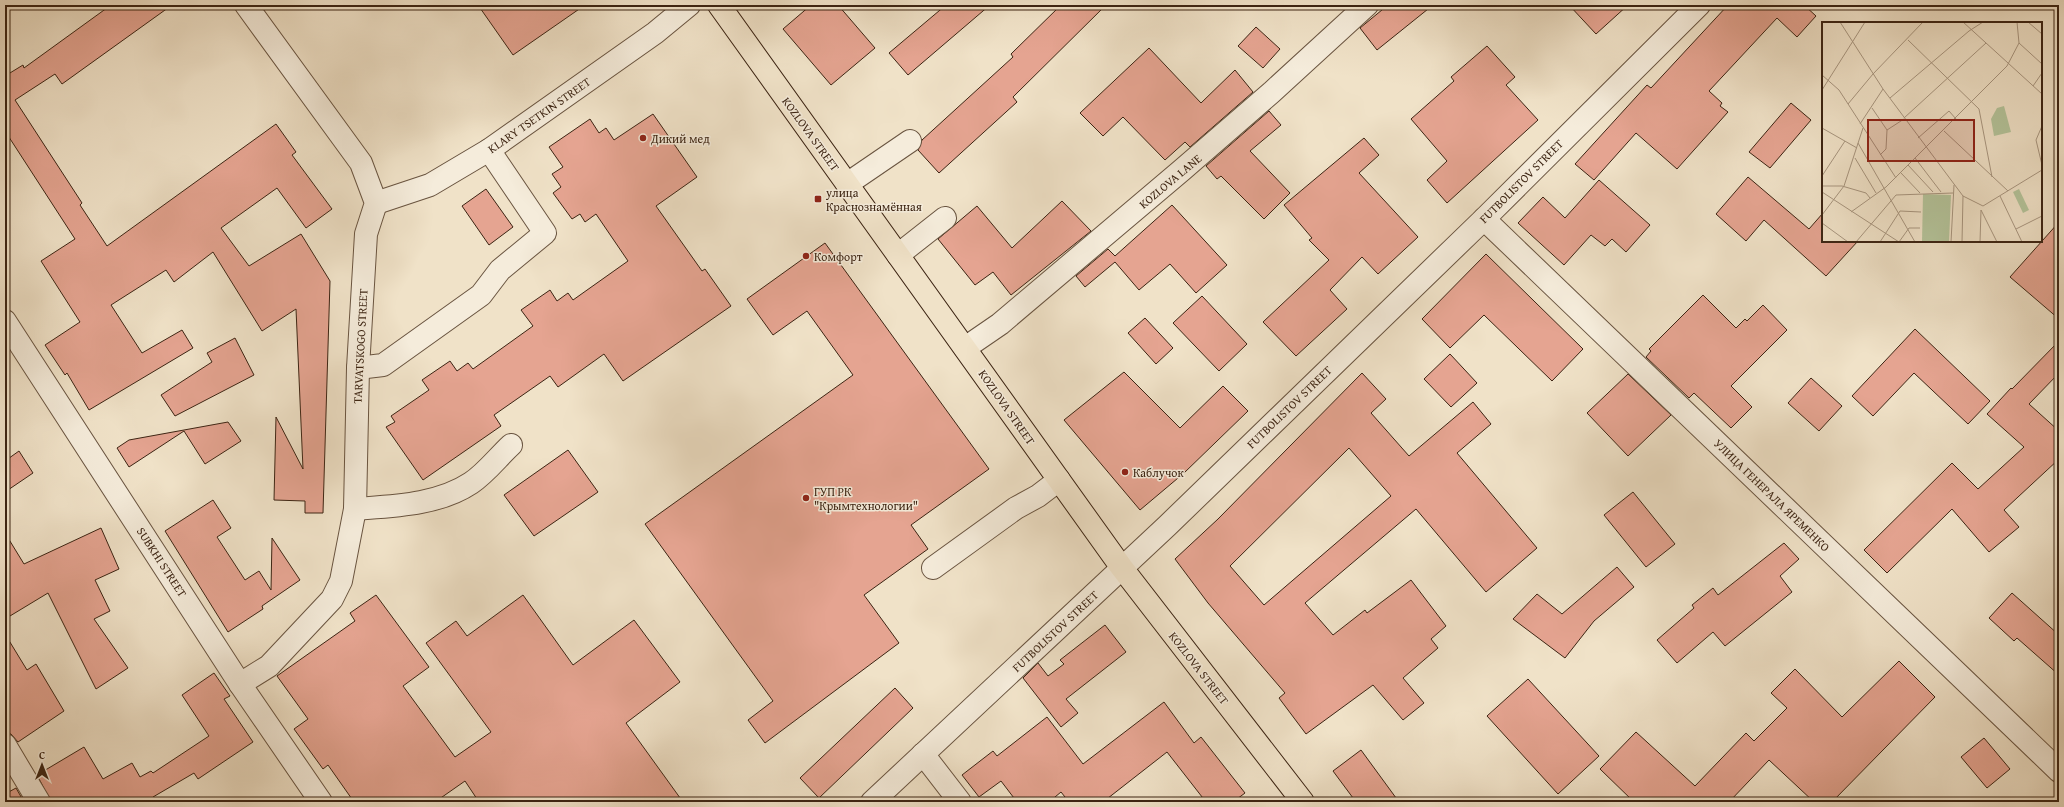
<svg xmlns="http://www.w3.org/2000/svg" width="2064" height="807" viewBox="0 0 2064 807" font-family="'Gentium Book Plus',serif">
<rect width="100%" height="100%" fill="#f0e2c8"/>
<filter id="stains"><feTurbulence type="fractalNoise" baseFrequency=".005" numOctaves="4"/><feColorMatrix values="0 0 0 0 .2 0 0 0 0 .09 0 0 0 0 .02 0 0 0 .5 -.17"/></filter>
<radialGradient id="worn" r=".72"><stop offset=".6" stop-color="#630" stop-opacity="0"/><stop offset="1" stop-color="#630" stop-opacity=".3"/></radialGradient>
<g fill="#e5a491" stroke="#3c2413" fill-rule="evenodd">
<path d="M 111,5 L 172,5 L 62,84 L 55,74 L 15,100 L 82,203 L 80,205 L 107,246 L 276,124 L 296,152 L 292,155 L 332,209 L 306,228 L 277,188 L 221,228 L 249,266 L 301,234 L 330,281 L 323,513 L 305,513 L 305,501 L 274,500 L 276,417 L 303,469 L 296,309 L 262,331 L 213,252 L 174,282 L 166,270 L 111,305 L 142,353 L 182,330 L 193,348 L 89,410 L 67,373 L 65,375 L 45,345 L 80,322 L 41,261 L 75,239 L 5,131 L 5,76 L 23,65 L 24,68 Z"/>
<path d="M 478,5 L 585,5 L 513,55 Z"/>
<path d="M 811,5 L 838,5 L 875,48 L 831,85 L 783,29 Z"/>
<path d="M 946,5 L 990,5 L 908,75 L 889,53 Z"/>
<path d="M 1061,5 L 1106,5 L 1013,97 L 1017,102 L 939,173 L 918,150 L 922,140 L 1013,57 L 1011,54 Z"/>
<path d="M 1388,5 L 1433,5 L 1377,50 L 1360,28 Z"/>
<path d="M 1569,5 L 1628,5 L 1596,34 Z"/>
<path d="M 1728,5 L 1804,5 L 1816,16 L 1797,37 L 1777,18 L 1709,91 L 1722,103 L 1720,106 L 1728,112 L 1677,169 L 1636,133 L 1594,180 L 1575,164 L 1647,85 L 1651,88 Z"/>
<path d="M 1256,27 L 1280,49 L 1263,68 L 1238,46 Z"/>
<path d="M 1487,46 L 1515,77 L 1506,85 L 1538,120 L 1447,203 L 1427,180 L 1447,161 L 1411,119 L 1454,81 L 1451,77 Z"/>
<path d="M 1149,48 L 1201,103 L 1235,70 L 1253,92 L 1190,147 L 1185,142 L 1165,160 L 1123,117 L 1103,136 L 1080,113 Z"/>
<path d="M 1791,103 L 1811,120 L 1770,168 L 1749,152 Z"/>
<path d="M 1269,111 L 1281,125 L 1250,151 L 1290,193 L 1264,219 L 1221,176 L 1217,179 L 1206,166 Z"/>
<path d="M 653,114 L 697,177 L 656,206 L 702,271 L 705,269 L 731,306 L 623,381 L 604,354 L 558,387 L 550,376 L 494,415 L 501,426 L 423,480 L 386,427 L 395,422 L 391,416 L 429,390 L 422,380 L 450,361 L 457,371 L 468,363 L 473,369 L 533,326 L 521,310 L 550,290 L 557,301 L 568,293 L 573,300 L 628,261 L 596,214 L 585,222 L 580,214 L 572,219 L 553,193 L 561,187 L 552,174 L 563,167 L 549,147 L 590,119 L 599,133 L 606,128 L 614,140 Z"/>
<path d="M 1364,138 L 1379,155 L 1359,173 L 1418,237 L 1378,274 L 1362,257 L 1330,290 L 1347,309 L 1296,356 L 1263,322 L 1329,260 L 1309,240 L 1312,238 L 1284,205 Z"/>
<path d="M 1748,177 L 1809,229 L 1823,213 L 1823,241 L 1858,241 L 1826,276 L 1764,220 L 1746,241 L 1716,214 Z"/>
<path d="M 1599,180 L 1650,225 L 1626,252 L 1612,239 L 1605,246 L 1591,235 L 1564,265 L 1518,223 L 1543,197 L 1565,218 Z"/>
<path d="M 486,189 L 513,227 L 489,245 L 462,206 Z"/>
<path d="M 1062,201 L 1091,231 L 1011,295 L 993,272 L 975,285 L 938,239 L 977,206 L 1012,248 Z"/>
<path d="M 1172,205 L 1227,265 L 1196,293 L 1170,264 L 1139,290 L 1115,262 L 1085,287 L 1076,276 L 1108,249 L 1115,256 Z"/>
<path d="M 2059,222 L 2059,319 L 2010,277 Z"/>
<path d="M 825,243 L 989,469 L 911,525 L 928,549 L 864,595 L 899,643 L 765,743 L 748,720 L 773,701 L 645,524 L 853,375 L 807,311 L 773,335 L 747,299 Z"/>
<path d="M 1486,254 L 1583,349 L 1552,381 L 1484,315 L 1450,348 L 1422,319 Z"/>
<path d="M 1703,295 L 1736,328 L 1745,319 L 1747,321 L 1763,305 L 1787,330 L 1731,386 L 1752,407 L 1731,428 L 1694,393 L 1689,398 L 1646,357 L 1651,351 L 1649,349 Z"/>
<path d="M 1202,296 L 1247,344 L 1219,371 L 1173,323 Z"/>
<path d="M 1145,318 L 1173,348 L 1156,364 L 1128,333 Z"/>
<path d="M 1915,329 L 1990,401 L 1968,424 L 1914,373 L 1873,416 L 1852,396 Z"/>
<path d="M 235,338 L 254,375 L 175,416 L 161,395 L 212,362 L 207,353 Z"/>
<path d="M 2059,341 L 2059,373 L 2029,404 L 2059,431 L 2059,459 L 2004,510 L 2019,527 L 1989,552 L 1952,509 L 1887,573 L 1864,550 L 1952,463 L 1978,489 L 2024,447 L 1987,414 L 2011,388 L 2012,389 Z"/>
<path d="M 1450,354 L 1477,383 L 1451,407 L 1424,379 Z"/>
<path d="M 1124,372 L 1180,428 L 1223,386 L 1248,411 L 1184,473 L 1140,510 L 1064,420 Z"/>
<path d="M 1362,373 L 1386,399 L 1371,413 L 1409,456 L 1473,402 L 1491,424 L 1457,453 L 1537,548 L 1486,592 L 1416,509 L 1305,603 L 1333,635 L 1365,610 L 1367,613 L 1411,580 L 1446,626 L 1431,639 L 1438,648 L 1403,678 L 1424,703 L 1403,720 L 1373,685 L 1306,734 L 1279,698 L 1285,693 L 1208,603 L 1175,559 L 1218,519 ZM 1349,448 L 1391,496 L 1264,605 L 1230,566 Z"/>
<path d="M 1628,374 L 1671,415 L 1628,456 L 1587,413 Z"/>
<path d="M 1811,378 L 1842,406 L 1819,431 L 1788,403 Z"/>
<path d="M 228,422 L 241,441 L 205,464 L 184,431 L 129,467 L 117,448 L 129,440 Z"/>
<path d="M 568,450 L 598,492 L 534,536 L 504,495 Z"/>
<path d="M 19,451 L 33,473 L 5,492 L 5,461 Z"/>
<path d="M 1633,492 L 1675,544 L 1646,567 L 1604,515 Z"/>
<path d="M 213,500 L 231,528 L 217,537 L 245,580 L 259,571 L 271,590 L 272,538 L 300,580 L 262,606 L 263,609 L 228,632 L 165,531 Z"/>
<path d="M 101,528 L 119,569 L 95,580 L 110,611 L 94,619 L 128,668 L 96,689 L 48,593 L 5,619 L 5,533 L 24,564 Z"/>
<path d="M 1784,543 L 1799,559 L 1780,576 L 1792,592 L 1725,646 L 1713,632 L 1677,663 L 1657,640 L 1694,608 L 1692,605 L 1713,588 L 1718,595 Z"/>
<path d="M 1617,567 L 1634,587 L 1594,621 L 1565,658 L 1513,619 L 1537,594 L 1562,614 Z"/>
<path d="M 2012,593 L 2059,635 L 2059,675 L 2017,638 L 2014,641 L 1989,618 Z"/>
<path d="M 376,595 L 429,667 L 403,686 L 455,757 L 491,732 L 426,643 L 456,621 L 467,636 L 523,595 L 573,665 L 634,620 L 680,682 L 626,723 L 683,802 L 479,802 L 465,781 L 435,802 L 354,802 L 328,765 L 323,769 L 294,729 L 308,719 L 277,676 L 355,621 L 350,613 Z"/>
<path d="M 1105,625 L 1126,652 L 1066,699 L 1078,713 L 1061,727 L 1023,678 L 1038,663 L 1048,676 L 1064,664 L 1060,660 Z"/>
<path d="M 5,634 L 27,670 L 36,664 L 64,711 L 18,742 L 11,734 L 5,733 Z"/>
<path d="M 1899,661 L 1935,697 L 1832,802 L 1814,802 L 1769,760 L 1729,802 L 1634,802 L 1600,769 L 1636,732 L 1695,786 L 1746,733 L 1754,741 L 1787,708 L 1771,693 L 1795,669 L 1842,717 Z"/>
<path d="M 214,673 L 230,696 L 224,699 L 253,742 L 198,779 L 194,773 L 153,797 L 155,802 L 51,802 L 37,775 L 84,747 L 103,779 L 132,763 L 140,777 L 151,771 L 153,773 L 209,736 L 182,695 Z"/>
<path d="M 1528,679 L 1599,756 L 1558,794 L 1487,716 Z"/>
<path d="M 895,688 L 913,708 L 819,798 L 800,778 Z"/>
<path d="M 1164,702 L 1194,743 L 1201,737 L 1245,793 L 1233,802 L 1206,802 L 1167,752 L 1103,802 L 1069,802 L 1061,792 L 1049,802 L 1017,802 L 1001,781 L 979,797 L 962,775 L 993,751 L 997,756 L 1047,717 L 1083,764 Z"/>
<path d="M 1984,738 L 2010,769 L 1987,788 L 1961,757 Z"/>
<path d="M 1361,750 L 1399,802 L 1356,802 L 1333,771 Z"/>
<path d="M 16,788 L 24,802 L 5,802 L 5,794 Z"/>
</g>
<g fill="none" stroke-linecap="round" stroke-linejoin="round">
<g stroke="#695440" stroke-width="24">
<g id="minor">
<path d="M 847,184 L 910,141"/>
<path d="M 376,203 L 430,185 L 489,150 L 655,33 L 689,5"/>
<path d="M 1484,219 L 2059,771"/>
<path d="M 898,255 L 945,218"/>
<path d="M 5,321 L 240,684 L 321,802"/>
<path d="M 965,348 L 1000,324 L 1182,170 L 1272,92 L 1367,5"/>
<path d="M 358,368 L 383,365 L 481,295 L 500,270 L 545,233 L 489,150"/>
<path d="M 355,509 C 393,506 438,505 471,483 C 486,473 498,457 511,445"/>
<path d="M 933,568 L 1016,508 L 1038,496 L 1059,480"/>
<path d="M 240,684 L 269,666 L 332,599 L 341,581 L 355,509 L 358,368 L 366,234 L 376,203 L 361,163 L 246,5"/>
<path d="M 5,745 L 39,802"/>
<path d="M 923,754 L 960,802"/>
<path d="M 872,802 L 1167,526 L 1484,219 L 1699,5"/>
</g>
</g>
<g stroke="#3c2413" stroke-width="24">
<path id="major" d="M 719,5 L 1122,568 L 1303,802"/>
</g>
<use href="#minor" stroke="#f5ecdb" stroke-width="22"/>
<use href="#major" stroke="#f0e2c8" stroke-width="22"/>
</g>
<g fill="#8f2418" stroke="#f5ecdb" stroke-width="1.5">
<circle cx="643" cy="138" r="4"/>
<rect x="814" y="195" width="8" height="8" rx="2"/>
<circle cx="806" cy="256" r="4"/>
<circle cx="1125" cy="472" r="4"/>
<circle cx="806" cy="498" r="4"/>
</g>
<g text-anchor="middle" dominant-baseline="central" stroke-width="3" stroke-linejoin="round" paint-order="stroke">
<g font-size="12" fill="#3c2413" stroke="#f5ecdb">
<text transform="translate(539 115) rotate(-35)">KLARY TSETKIN STREET</text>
<text transform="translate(811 134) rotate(54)">KOZLOVA STREET</text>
<text transform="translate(1170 181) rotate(-40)">KOZLOVA LANE</text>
<text transform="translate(1521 181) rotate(-45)">FUTBOLISTOV STREET</text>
<text transform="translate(360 346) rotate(-87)">TARVATSKOGO STREET</text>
<text transform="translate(1007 407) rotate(55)">KOZLOVA STREET</text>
<text transform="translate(1289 407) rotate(-44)">FUTBOLISTOV STREET</text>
<text transform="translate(1772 495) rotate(44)">УЛИЦА ГЕНЕРАЛА ЯРЕМЕНКО</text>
<text transform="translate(162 562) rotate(57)">SUBKHI STREET</text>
<text transform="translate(1055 631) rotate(-43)">FUTBOLISTOV STREET</text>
<text transform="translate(1199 668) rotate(52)">KOZLOVA STREET</text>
</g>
<g font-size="12" fill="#3c2413" stroke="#f5ecdb" text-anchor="start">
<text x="651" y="138">Дикий мед</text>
<text x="826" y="192">улица<tspan x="826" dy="14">Краснознамённая</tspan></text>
<text x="814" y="256">Комфорт</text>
<text x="1133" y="472">Каблучок</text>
<text x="814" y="491">ГУП РК<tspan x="814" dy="14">"Крымтехнологии"</tspan></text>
</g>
</g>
<g transform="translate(1822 22)">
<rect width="220" height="220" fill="#f0e2c8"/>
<path d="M 182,84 L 189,110 L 172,114 L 169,97 L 175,86 Z" fill="#b4c49b"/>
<path d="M 101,172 L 129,173 L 127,220 L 100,220 Z" fill="#b4c49b"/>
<path d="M 197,167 L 207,188 L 201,191 L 191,170 Z" fill="#b4c49b"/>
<path fill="none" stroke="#a89680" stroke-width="1" d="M 18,0 L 61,67 L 141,174 L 161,184 L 220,148M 141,0 L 220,72M 206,0 L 220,12M 86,18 L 157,87 L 170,155M 197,21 L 220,42M 51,52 L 101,0M 0,53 L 17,68 L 74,156M 211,64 L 220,51M 0,68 L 43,0M 68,76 L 147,9 L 161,0M 26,82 L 51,52M 50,86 L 65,108 L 64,127 L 58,133M 82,96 L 164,21M 38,102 L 61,67M 220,104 L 214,118 L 220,143M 0,106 L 35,126M 65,108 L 82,97M 122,109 L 186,169M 96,116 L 127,89 L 134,97M 36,121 L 93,220M 33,136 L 54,171M 93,136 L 119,170M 86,143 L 111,170M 79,151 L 98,171M 0,154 L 23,119M 0,164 L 20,164 L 44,171 L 48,176M 0,170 L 77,220M 178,174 L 200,220M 159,188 L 175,220M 29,190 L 64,165 L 185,44 L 197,21 L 195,0M 0,193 L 22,164 L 41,106M 0,201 L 26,220M 194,207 L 220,194M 34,220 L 74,173 L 131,171M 58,220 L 78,189 L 99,190M 77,220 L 87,206 L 98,206M 129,220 L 132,163M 140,220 L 141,174M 158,220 L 159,188"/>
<path fill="#8f2418" fill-opacity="0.15" stroke="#8f2418" stroke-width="2" d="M 46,98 L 152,98 L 152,139 L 46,139 Z"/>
<rect width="220" height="220" fill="none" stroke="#3c2413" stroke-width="2"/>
</g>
<rect width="2064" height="807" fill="none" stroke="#f0e2c8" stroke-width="20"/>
<rect x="6" y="6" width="2052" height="795" fill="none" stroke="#3c2413" stroke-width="2"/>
<rect x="10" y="10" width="2044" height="787" fill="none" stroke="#3c2413"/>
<g transform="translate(42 765)" stroke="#f5ecdb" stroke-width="3" paint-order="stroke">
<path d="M0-3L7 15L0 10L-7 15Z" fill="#3c2413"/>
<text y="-6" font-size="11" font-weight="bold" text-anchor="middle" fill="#3c2413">С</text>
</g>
<rect width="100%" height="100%" filter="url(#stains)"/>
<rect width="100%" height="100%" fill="url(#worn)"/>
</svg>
